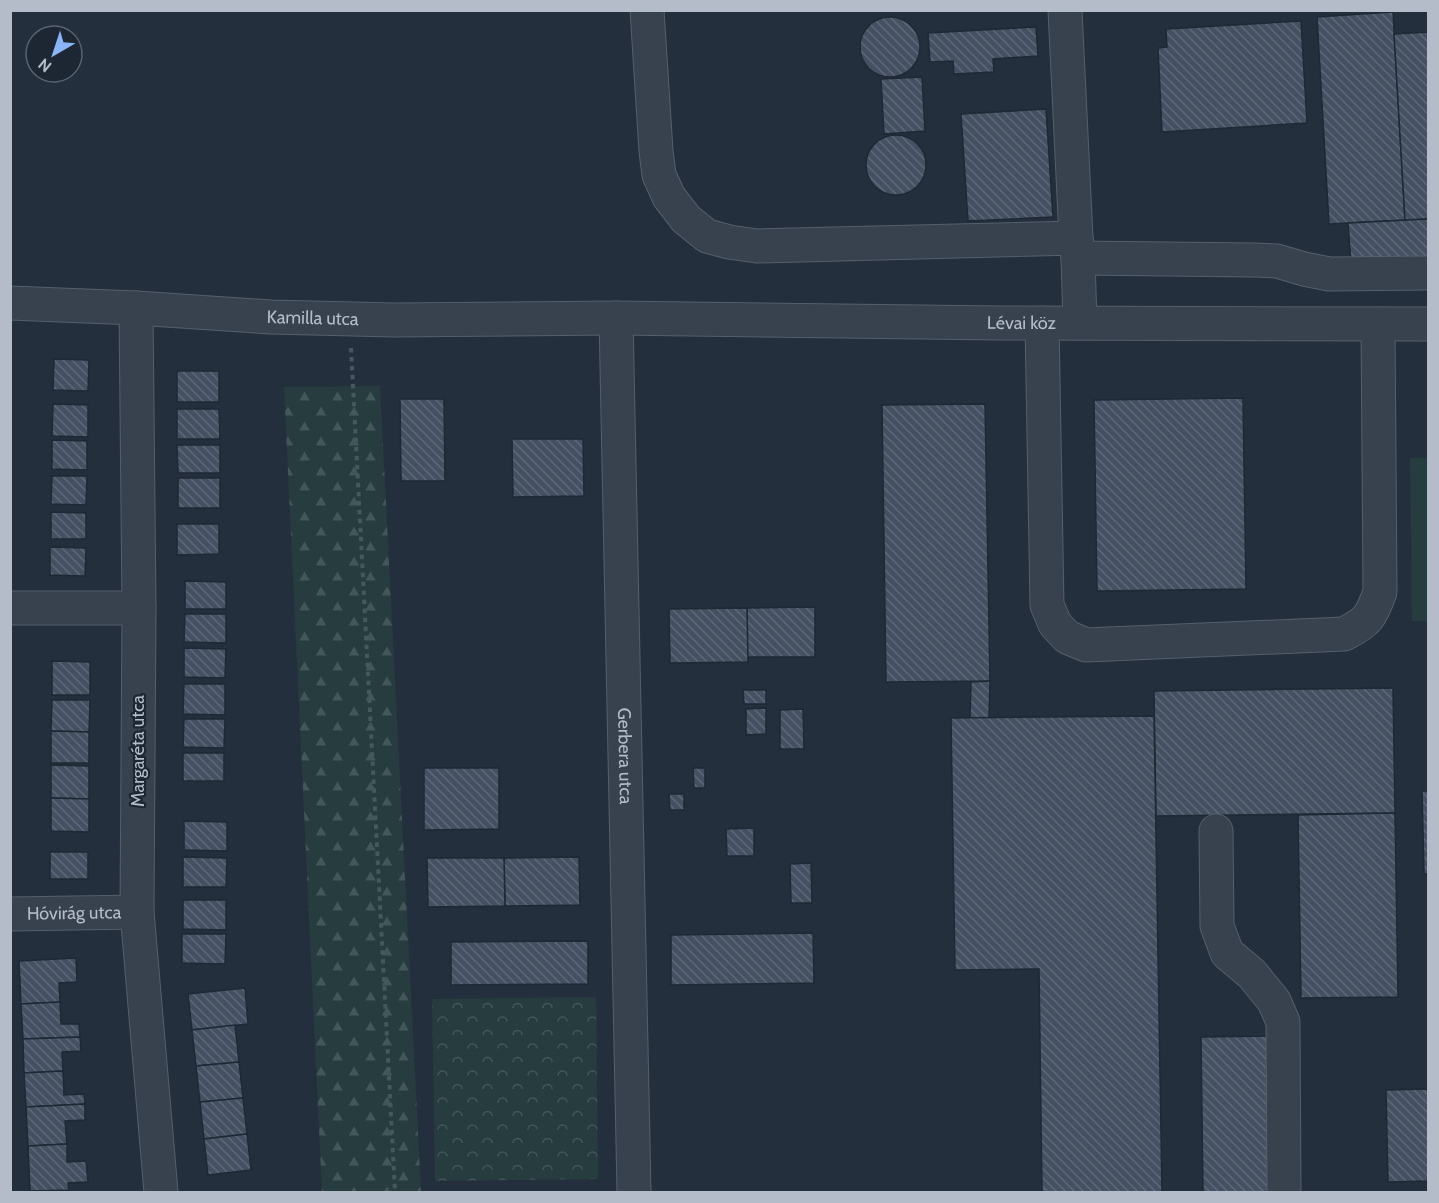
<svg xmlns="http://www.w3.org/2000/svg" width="1439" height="1203" viewBox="0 0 1439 1203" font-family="Cabin,sans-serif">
<defs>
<pattern id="forest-firs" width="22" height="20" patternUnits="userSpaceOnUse" patternTransform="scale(1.5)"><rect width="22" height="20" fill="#263c3f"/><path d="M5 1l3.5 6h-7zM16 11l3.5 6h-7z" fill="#435659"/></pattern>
<pattern id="park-crowns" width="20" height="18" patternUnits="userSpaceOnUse" patternTransform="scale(1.5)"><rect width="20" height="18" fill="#263c3f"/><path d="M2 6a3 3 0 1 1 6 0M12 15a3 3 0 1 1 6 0" fill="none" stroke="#435659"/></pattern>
<pattern id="building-back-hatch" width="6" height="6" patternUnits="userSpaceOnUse" patternTransform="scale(1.5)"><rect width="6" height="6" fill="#455162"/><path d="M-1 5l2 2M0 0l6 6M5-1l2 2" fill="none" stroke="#5d6877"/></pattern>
</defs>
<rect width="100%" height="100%" fill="#242f3e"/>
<path fill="#263c3f" d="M 1410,458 L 1428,458 L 1428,621 L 1412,621 Z"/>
<path fill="url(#forest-firs)" d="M 380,386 L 421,1192 L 322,1192 L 284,387 Z"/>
<path fill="url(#park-crowns)" d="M 596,997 L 598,1179 L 435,1181 L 432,999 Z"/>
<g fill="url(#building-back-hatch)" stroke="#1f2835" stroke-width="1.5">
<path d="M 1393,12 L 1405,220 L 1329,224 L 1317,17 Z"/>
<circle cx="890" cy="47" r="30"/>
<path d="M 1301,21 L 1307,123 L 1162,132 L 1158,48 L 1167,47 L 1166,29 Z"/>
<path d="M 1036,27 L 1038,56 L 993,59 L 994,72 L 954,74 L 953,61 L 930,62 L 928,33 Z"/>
<path d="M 1428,32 L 1428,219 L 1405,220 L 1394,34 Z"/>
<path d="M 922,77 L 925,131 L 884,134 L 881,79 Z"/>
<path d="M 1046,109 L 1053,217 L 968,221 L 961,114 Z"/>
<circle cx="896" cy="165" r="30"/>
<path d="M 1428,219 L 1428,259 L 1351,264 L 1348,223 Z"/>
<path d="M 54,359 L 89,360 L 88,391 L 53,390 Z"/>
<rect x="177" y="371" width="42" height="31"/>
<path d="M 1243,398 L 1246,589 L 1097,591 L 1094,400 Z"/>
<path d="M 400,399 L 444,399 L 445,481 L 401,481 Z"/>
<path d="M 53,404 L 88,405 L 88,437 L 52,436 Z"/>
<path d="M 985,404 L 990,681 L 886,682 L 882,405 Z"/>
<path d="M 177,409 L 219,409 L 220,439 L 177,439 Z"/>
<path d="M 512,439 L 583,439 L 584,496 L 513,497 Z"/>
<path d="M 52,440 L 87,441 L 87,470 L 52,469 Z"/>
<path d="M 177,445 L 220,445 L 220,473 L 178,473 Z"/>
<path d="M 52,476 L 87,476 L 86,505 L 51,504 Z"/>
<rect x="178" y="478" width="42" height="30"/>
<path d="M 51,512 L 86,513 L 86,539 L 51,539 Z"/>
<path d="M 177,524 L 219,524 L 219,554 L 177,555 Z"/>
<path d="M 50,547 L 86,548 L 85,576 L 50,575 Z"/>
<path d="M 185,581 L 226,582 L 226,609 L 185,609 Z"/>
<path d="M 815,607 L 815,657 L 747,657 L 747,608 Z"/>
<path d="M 747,608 L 748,662 L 670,663 L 669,609 Z"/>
<path d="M 185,614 L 226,614 L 226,643 L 184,642 Z"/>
<path d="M 184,648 L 226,649 L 225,678 L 184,677 Z"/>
<path d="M 52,661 L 90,662 L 90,695 L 52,695 Z"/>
<path d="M 990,681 L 989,718 L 970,718 L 971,682 Z"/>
<path d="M 184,684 L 225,684 L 225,715 L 183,714 Z"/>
<path d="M 1393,688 L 1395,813 L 1156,816 L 1154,691 Z"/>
<path d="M 743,690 L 766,690 L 766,704 L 744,704 Z"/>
<path d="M 52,700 L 90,700 L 89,732 L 51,731 Z"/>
<path d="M 766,708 L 766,734 L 746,735 L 746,709 Z"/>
<path d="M 803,709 L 804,749 L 780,749 L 780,710 Z"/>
<path d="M 1154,716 L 1162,1192 L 1042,1192 L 1039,969 L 955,970 L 951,718 Z"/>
<path d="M 184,719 L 225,719 L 224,748 L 183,747 Z"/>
<path d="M 51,731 L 89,732 L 89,763 L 51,763 Z"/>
<rect x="183" y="753" width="41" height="28"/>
<path d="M 51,765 L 89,766 L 89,799 L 51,798 Z"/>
<path d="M 424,768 L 499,768 L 499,829 L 424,830 Z"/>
<path d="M 693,768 L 705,768 L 705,788 L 694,788 Z"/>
<path d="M 1422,791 L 1428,791 L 1428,874 L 1424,874 Z"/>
<path d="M 669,794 L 684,794 L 684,810 L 670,810 Z"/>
<path d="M 51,798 L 89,799 L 89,832 L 51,831 Z"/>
<path d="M 1395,813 L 1398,997 L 1301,998 L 1298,815 Z"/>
<path d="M 184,821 L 227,822 L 227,851 L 184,850 Z"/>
<path d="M 754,828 L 754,856 L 727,856 L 726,829 Z"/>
<rect x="50" y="852" width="38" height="27"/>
<path d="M 183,857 L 227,858 L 226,887 L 183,887 Z"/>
<path d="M 579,857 L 580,905 L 505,906 L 504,858 Z"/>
<path d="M 427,858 L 504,858 L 505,906 L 428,907 Z"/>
<path d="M 811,863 L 812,903 L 791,903 L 790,864 Z"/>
<path d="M 183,900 L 226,900 L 226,930 L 183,929 Z"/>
<path d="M 813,933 L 814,983 L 671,985 L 671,935 Z"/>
<path d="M 182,934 L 226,934 L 225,964 L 182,963 Z"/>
<path d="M 588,941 L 588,984 L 451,985 L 451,942 Z"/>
<path d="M 76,958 L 77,982 L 59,983 L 60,1002 L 21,1004 L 19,961 Z"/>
<path d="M 245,988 L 248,1024 L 192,1030 L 188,994 Z"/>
<path d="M 60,1002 L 61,1024 L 79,1024 L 80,1037 L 23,1039 L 21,1004 Z"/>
<path d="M 235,1025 L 239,1062 L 196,1066 L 192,1030 Z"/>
<path d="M 1273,1036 L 1276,1192 L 1203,1192 L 1201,1037 Z"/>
<path d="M 80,1037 L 81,1051 L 62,1052 L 63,1071 L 24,1073 L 23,1039 Z"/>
<path d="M 239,1062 L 243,1098 L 200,1102 L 196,1066 Z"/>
<path d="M 63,1071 L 64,1095 L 84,1094 L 85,1104 L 26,1107 L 24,1073 Z"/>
<path d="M 1428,1089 L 1428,1181 L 1388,1182 L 1386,1090 Z"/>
<path d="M 243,1098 L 247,1134 L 204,1139 L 200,1102 Z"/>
<path d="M 85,1104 L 85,1120 L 65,1121 L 67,1144 L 28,1146 L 26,1107 Z"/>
<path d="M 247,1134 L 251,1170 L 208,1175 L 204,1139 Z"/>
<path d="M 67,1144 L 67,1162 L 86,1161 L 88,1182 L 68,1183 L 69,1190 L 30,1191 L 28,1146 Z"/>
</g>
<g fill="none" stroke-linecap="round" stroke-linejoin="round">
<g stroke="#565f6c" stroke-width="35">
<g id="minor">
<path d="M 647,10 L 656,151 L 659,175 L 669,197 L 686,219 L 707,236 L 729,242 L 757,246 L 1076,238 L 1078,258"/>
<path d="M 1065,10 L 1076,238"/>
<path id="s1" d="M 10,303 L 136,308 L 271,317 L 394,320 L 616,318 L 1000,323 L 1428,324"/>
<path d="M 136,308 L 139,608 L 137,912 L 161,1192"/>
<path id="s2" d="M 616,318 L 634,1192"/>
<path d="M 1042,323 L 1047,605 L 1055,624 L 1067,637 L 1086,645 L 1344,634 C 1368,622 1371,617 1380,592 L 1378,324"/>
<path d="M 1080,323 L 1078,258 L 1255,260 L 1277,261 L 1304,269 L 1329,274 L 1428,273"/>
<path d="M 10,608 L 139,608"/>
<path d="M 1216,831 L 1217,926 L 1227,953 L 1252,974 L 1274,1001 L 1283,1022 L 1284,1192"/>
<path id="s3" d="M 10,914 L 137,912"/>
</g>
</g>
<path stroke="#44595c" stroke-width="4" stroke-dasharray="4.5 4.5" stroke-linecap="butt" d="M 351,348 L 395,1192"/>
<use href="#minor" stroke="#38414e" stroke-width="33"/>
</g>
<g text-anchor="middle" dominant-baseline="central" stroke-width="4.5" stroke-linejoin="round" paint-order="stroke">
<g font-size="18" fill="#b4bcc9" stroke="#1d2633">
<text stroke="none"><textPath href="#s1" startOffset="303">Kamilla utca</textPath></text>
<text stroke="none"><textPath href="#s1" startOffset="1012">Lévai köz</textPath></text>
<text transform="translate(138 751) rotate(-90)">Margaréta utca</text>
<text stroke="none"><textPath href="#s2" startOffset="438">Gerbera utca</textPath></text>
<text stroke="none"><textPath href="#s3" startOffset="64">Hóvirág utca</textPath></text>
</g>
</g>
<rect width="1439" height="1203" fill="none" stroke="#b4bcc9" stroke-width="24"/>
<g transform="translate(54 54) rotate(219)"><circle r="28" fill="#1d2633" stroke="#59626f" stroke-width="1.5"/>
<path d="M0-4.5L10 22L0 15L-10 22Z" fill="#8ab4f8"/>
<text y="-9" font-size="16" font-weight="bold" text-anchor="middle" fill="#b4bcc9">N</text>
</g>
</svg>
